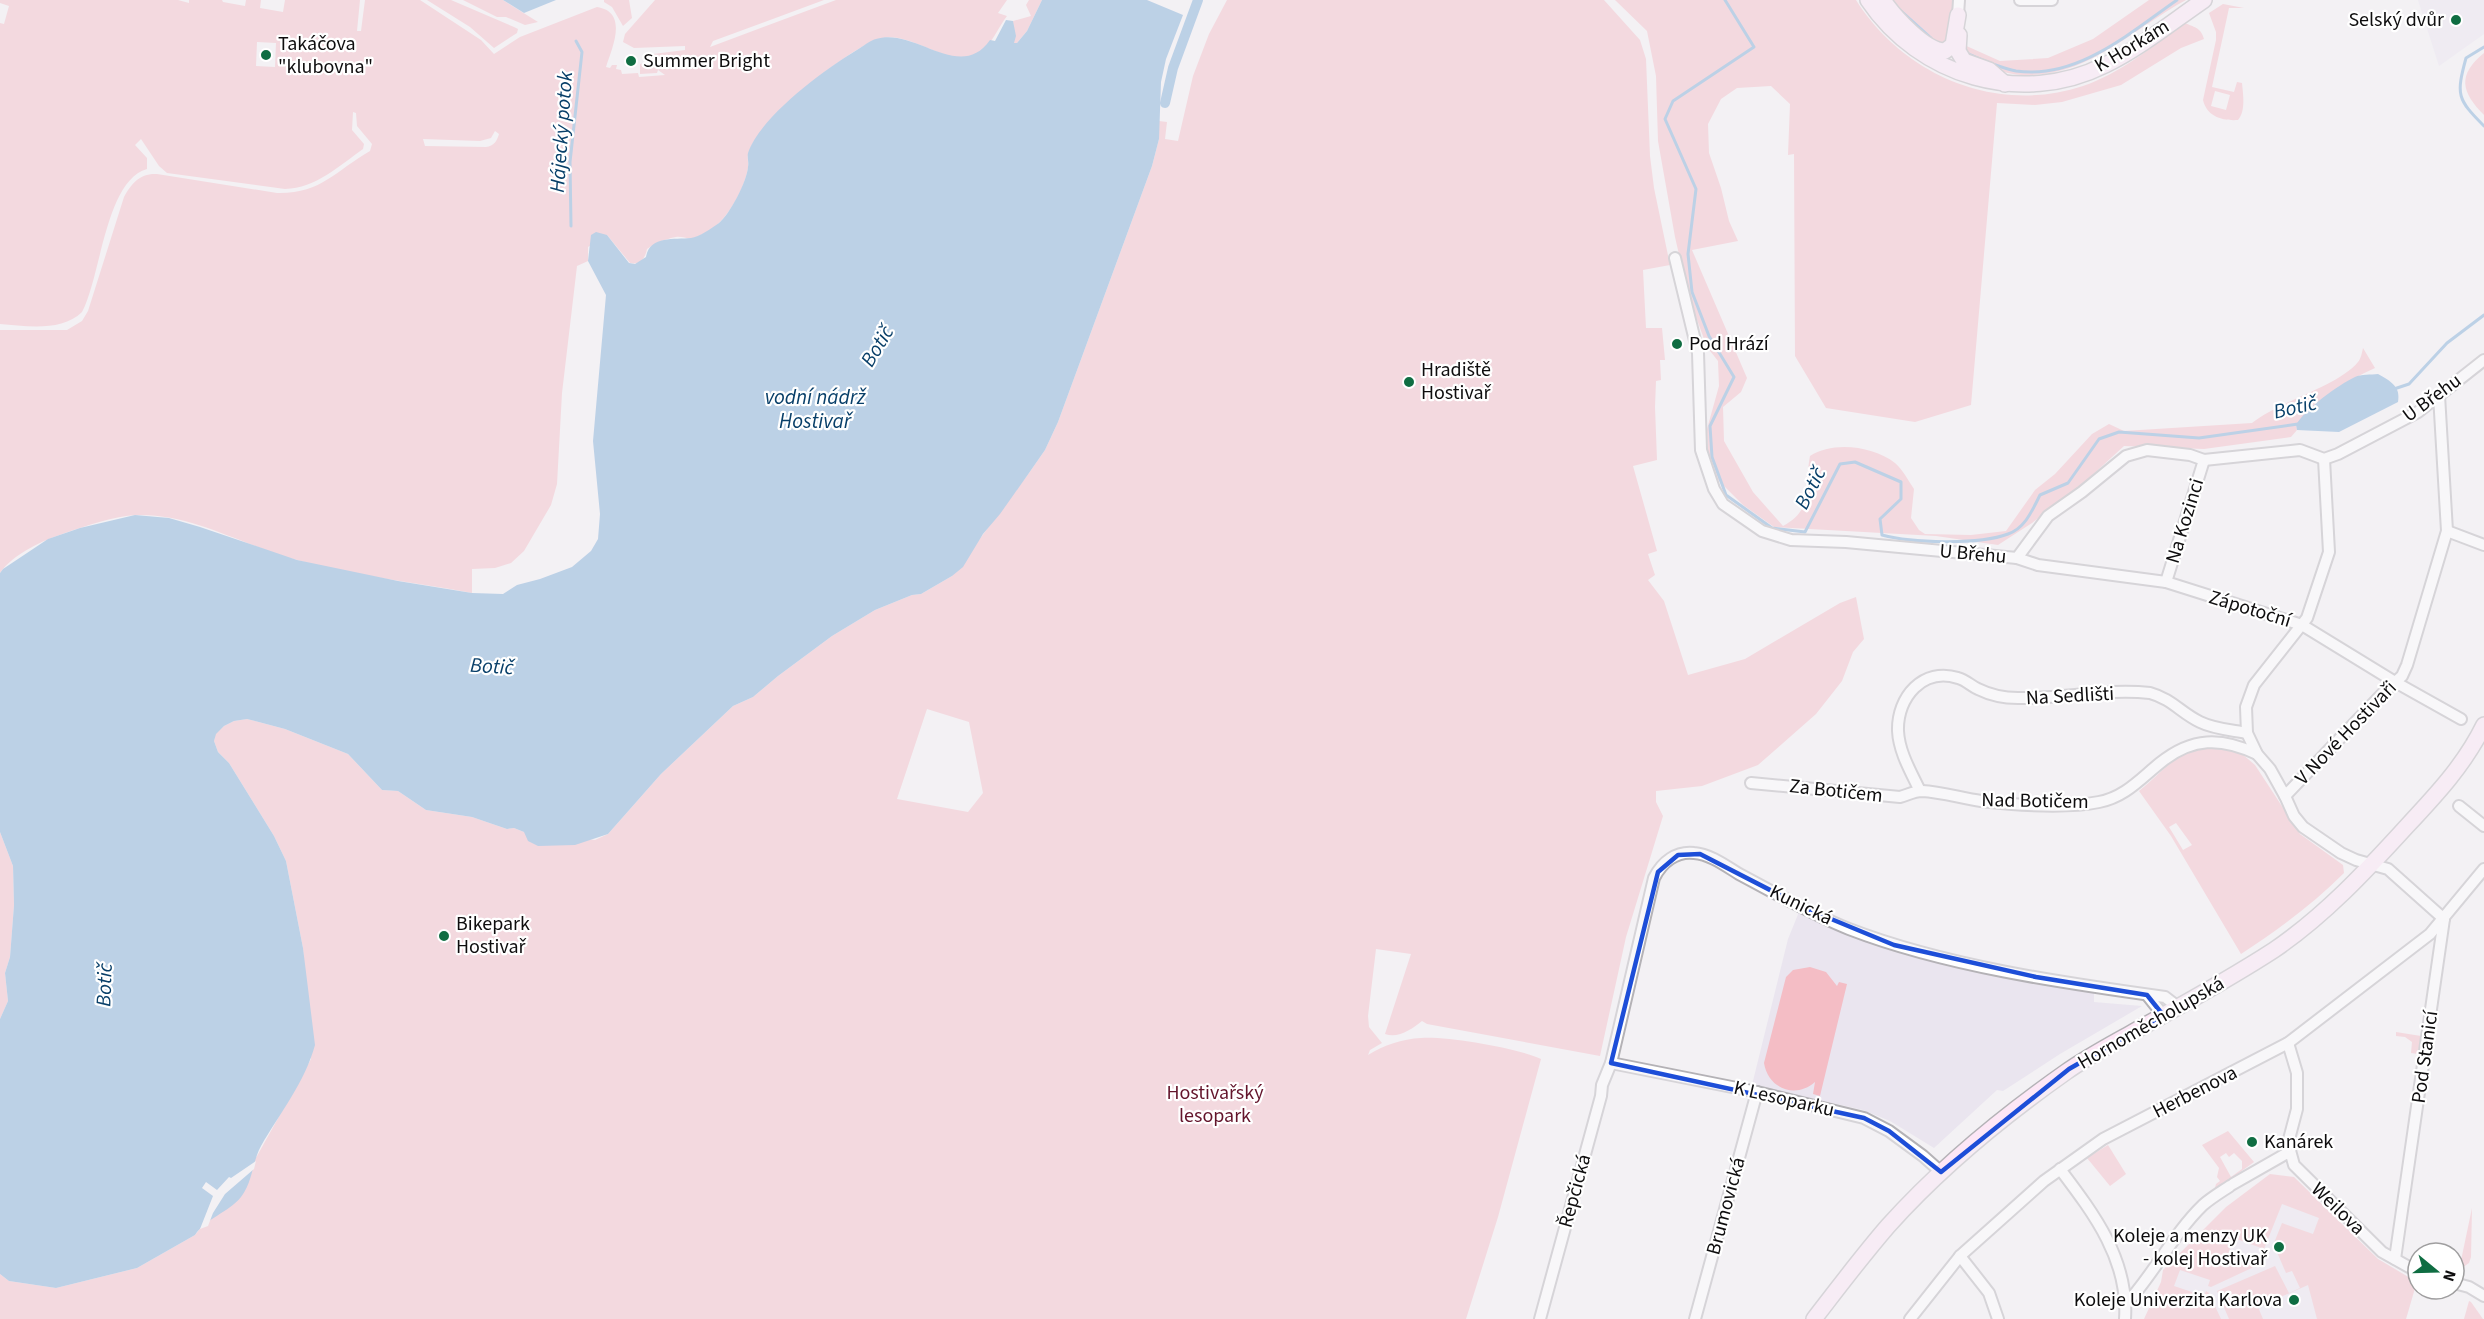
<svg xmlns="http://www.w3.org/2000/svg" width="2484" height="1319" viewBox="0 0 2484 1319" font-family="'Source Sans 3',sans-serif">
<rect width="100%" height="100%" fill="#f3f1f4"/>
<g fill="#eae5ef">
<path d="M 2418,0 L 2484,0 L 2484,34 L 2439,66 Z"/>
<path d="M 1799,912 L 1892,950 L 1956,966 L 2094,992 L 2094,1002 L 2142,1006 L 2060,1054 L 2003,1091 L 1997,1090 L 1934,1148 L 1890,1121 L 1863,1110 L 1752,1085 L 1788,939 Z"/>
<path d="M 2269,1189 L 2348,1230 L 2378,1259 L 2410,1278 L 2418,1280 L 2418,1289 L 2415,1288 L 2406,1319 L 2171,1319 L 2170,1275 Z"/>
</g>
<g fill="#f4bdc5" fill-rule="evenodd">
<path d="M 0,0 L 178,0 L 189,3 L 189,0 L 222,0 L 223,2 L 245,6 L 246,0 L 261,0 L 260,8 L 283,12 L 285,0 L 360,0 L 357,31 L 361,31 L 365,0 L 420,0 L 481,40 L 494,54 L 520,37 L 597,7 C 629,12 612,48 606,67 L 610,68 L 612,65 L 617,65 L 616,69 L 621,70 L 622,74 L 638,73 L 639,77 L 665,75 L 658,70 L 657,73 L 640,74 L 640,64 L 645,63 L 645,55 L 685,50 L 685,46 L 634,48 L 623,42 L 625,34 L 655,0 L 824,0 L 713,41 L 710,47 L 836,0 L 1007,0 L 998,13 L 1007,16 C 999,26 993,42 983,50 C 951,76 911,25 875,40 C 844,53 755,122 748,155 C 747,159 749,164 748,168 C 745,186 733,208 721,221 C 716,227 702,235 694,238 C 689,240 682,236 676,237 C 665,239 656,243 647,249 C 645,259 640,265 630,263 L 607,235 L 588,247 L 588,261 L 577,266 L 562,393 L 557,484 L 551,505 L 524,551 L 511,563 L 495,568 L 472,569 L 472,593 C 414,582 354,576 297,560 C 244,546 192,513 136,515 C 115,516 85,526 65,533 C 44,540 14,553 0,573 L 0,330 L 67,330 L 82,321 L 88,311 L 124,197 C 131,184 140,173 157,174 L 277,193 C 321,194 335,171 370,151 L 372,144 L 357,126 L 356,113 L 353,112 L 352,130 L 364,144 L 363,149 C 339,166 316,188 285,189 L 167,173 L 159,166 L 141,139 L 135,145 L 147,158 L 147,169 C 105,181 101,277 82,312 C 62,332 26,326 0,324 L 0,23 L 4,24 L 9,6 L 0,3 ZM 257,42 L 276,43 L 275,67 L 256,66 ZM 495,131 L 499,134 C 497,141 494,146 486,147 L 425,146 L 423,139 L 480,141 L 491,138 Z"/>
<path d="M 427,0 L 451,0 L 514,27 L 518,29 L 517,33 L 494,48 L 470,27 Z"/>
<path d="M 463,0 L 503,0 L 538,22 L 525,25 L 506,17 L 497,17 Z"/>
<path d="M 604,0 L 629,0 L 632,18 L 623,26 L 612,7 L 604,2 Z"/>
<path d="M 1029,0 L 1042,0 L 1027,31 L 1017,43 L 1014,43 L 1013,21 L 1031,16 L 1026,5 Z"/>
<path d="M 1227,0 L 1604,0 L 1640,40 L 1646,59 L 1650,156 L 1654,188 L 1670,265 L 1643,270 L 1646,328 L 1662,328 L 1665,360 L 1660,360 L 1661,380 L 1656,381 L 1655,407 L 1657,460 L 1633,466 L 1657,551 L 1648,554 L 1655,575 L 1648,580 L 1664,601 L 1688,675 L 1745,659 L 1840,603 L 1856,597 L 1864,639 L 1853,652 L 1842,681 L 1816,714 L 1758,765 L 1702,786 L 1656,791 L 1656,802 L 1663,816 L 1626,937 L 1600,1056 L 1427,1024 L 1422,1021 C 1412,1029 1398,1039 1385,1034 L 1411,954 L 1376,949 L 1368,1016 L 1369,1027 L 1382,1043 L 1370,1050 L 1368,1055 C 1384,1045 1402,1039 1421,1038 C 1447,1036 1517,1048 1541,1059 L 1498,1217 L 1466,1319 L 0,1319 L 0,1274 L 9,1281 L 56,1288 L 137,1268 L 195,1235 L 257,1156 L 311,1059 L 303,948 L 286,861 L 274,836 L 229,763 L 218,752 L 214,741 L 215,734 L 224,726 L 234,721 L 247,719 L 285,729 L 348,754 L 382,790 L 398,791 L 426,810 L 472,817 L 507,829 L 514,828 L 524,832 L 595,840 L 608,834 L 661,774 L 733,706 L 753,697 L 778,676 L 832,636 L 875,610 L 912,595 L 921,594 L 952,576 L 1029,473 L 1045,450 L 1058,422 L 1152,166 L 1159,139 L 1159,121 L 1167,122 L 1165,139 L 1178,141 L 1193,76 L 1209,34 ZM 927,709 L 969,722 L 983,793 L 968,812 L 897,799 Z"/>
<path d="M 1615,0 L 1856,0 C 1903,75 1996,115 2083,86 C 2121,73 2153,46 2185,23 C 2193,27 2201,27 2204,39 L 2181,48 L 2121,85 L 2062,102 L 2035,105 L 1997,103 L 1971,405 L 1915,422 L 1826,408 L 1795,356 L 1794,154 L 1788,155 L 1790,104 L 1771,86 L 1737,88 L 1721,99 L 1708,124 L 1709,153 L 1721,188 L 1729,221 L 1738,241 L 1692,250 L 1747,378 L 1741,392 L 1723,407 L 1724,441 L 1753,492 L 1783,526 C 1815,509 1804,486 1810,456 C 1833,441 1873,446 1895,463 C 1903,470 1908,480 1914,489 L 1911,518 L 1919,530 L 1925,534 L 1971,535 L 2006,531 L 2035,490 L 2055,474 L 2092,434 L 2109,424 L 2124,431 L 2252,423 C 2281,400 2337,387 2358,362 C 2361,359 2362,352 2363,348 L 2375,368 C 2345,381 2317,400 2296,425 L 2297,430 L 2291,437 L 2204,449 L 2124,446 L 2087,480 L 2032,523 L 1998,545 L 1936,536 L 1774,527 L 1743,505 L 1715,477 L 1708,456 L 1707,429 L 1719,386 L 1718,361 L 1707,347 L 1689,298 L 1675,237 L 1658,141 L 1656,76 L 1647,31 Z"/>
<path d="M 1886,0 L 1954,0 L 1951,41 L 1941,48 Z"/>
<path d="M 2149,0 L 2186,0 C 2132,29 2088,78 2021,75 C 2004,74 1985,65 1968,60 L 1962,44 L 2000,61 L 2048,58 L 2093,39 Z"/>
<path d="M 2223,4 L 2244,8 L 2229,8 L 2212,87 L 2234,92 L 2237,82 L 2242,83 C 2243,94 2246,111 2238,120 C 2223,121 2207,117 2203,100 L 2216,40 L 2216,32 L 2209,13 ZM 2215,91 L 2230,95 L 2226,110 L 2211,106 Z"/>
<path d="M 2484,53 L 2484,115 C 2461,92 2457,75 2484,53 Z"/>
<path d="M 2223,746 L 2241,753 L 2255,765 L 2300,834 L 2343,865 L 2344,873 C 2313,904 2278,930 2241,954 L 2171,836 L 2139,791 C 2174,763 2173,749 2223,746 ZM 2176,823 L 2192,845 L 2183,850 L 2169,827 Z"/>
<path d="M 0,832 L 13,866 L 14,905 L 10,957 L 5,973 L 8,1001 L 0,1019 Z"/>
<path d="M 1810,967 L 1826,972 L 1837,986 L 1839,982 L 1847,984 L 1820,1096 L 1813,1094 L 1815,1082 C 1796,1099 1768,1089 1764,1063 L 1786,977 L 1793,970 Z"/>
<path d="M 2396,1032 L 2421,1036 L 2418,1054 L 2411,1053 L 2412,1042 L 2405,1037 L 2396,1036 Z"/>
<path d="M 2228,1131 L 2254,1162 L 2214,1191 L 2216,1184 L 2220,1181 L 2217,1177 L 2219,1168 L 2202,1145 ZM 2226,1153 L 2229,1157 L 2234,1153 L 2242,1161 L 2242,1169 L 2231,1177 L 2220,1157 Z"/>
<path d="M 2108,1145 L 2126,1174 L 2110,1186 L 2087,1158 Z"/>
<path d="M 2270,1174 L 2294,1177 L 2378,1259 L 2410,1278 L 2418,1280 L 2418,1289 L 2415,1288 L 2406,1319 L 2317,1319 L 2308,1285 L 2258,1307 L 2263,1319 L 2229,1319 L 2217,1291 L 2275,1266 L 2289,1293 L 2300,1288 L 2292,1271 L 2286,1273 L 2276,1250 L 2273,1251 L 2272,1248 L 2282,1223 L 2313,1234 L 2319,1218 L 2282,1204 L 2264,1249 L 2234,1238 L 2228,1254 L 2256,1266 L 2211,1287 L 2208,1286 L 2210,1280 L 2180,1270 L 2174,1286 L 2204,1296 L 2206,1291 L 2209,1293 L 2221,1319 L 2144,1319 L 2161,1282 L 2163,1270 L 2226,1207 Z"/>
<path d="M 2472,1208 L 2471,1257 L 2469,1263 L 2459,1270 Z"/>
<path d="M 2469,1301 L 2471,1302 L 2483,1319 L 2464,1319 Z"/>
</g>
<g fill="#7baad6">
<path d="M 503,0 L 556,0 L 524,13 Z"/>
<path d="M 1042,0 L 1147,0 L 1183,15 L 1166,59 L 1161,82 L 1159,139 L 1152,166 L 1058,422 L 1045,450 L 1029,473 L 1000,514 L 983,534 L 963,567 L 952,576 L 921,594 L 912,595 L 875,610 L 832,636 L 778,676 L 753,697 L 733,706 L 661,774 L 608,834 L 575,845 L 538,846 L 528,841 L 524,832 L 514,828 L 507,829 L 472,817 L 426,810 L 398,791 L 382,790 L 348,754 L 285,729 L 247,719 L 234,721 L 224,726 L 216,734 L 214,741 L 218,752 L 229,763 L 274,836 L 286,861 L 303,948 L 315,1045 C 305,1082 280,1113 261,1146 C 252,1162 253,1182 241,1197 C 228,1213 206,1218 195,1235 L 137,1268 L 56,1288 L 9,1281 L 0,1274 L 0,1019 L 8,1001 L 5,973 L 10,957 L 14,905 L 13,866 L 0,832 L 0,573 L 3,569 L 48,539 L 80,528 L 135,515 L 169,518 L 200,527 L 297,560 L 398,581 L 472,593 L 503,594 L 517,585 L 540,579 L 572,567 L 591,551 L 598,539 L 600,514 L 593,441 L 606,295 L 588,261 L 591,235 L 596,232 L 607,235 L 629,263 L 635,264 L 646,257 C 650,235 674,240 691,238 C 699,237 712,228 719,223 C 730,214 747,181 748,167 C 749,162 747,157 748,153 C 761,115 827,68 860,48 C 865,45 871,40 876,39 C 915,27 960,83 990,40 L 995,41 L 1006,20 L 1013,21 L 1016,36 L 1014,43 L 1017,43 L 1027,31 Z"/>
<path d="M 2378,374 C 2390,381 2401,386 2398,402 L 2339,432 L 2297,430 L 2296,425 C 2305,409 2338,385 2355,377 C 2361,374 2371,375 2378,374 Z"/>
</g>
<path fill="#f3f1f4" d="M 256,1161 L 254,1169 L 225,1194 L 213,1213 L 208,1226 L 200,1229 L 213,1196 L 202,1188 L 206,1182 L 217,1190 L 229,1177 L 231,1178 Z"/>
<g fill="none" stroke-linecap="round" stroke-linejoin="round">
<g stroke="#7baad6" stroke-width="3">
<path d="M 1725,0 L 1754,47 L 1673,101 L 1665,119 L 1696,189 L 1688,254 L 1692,292 L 1709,336 L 1734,377 L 1710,426 L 1712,457 L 1726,495 L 1772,528 L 1805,532 L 1840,464 L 1855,462 L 1901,482 L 1901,499 L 1880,519 L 1882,535 C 1911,543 1979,545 2008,534 C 2025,528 2032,511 2040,495 L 2068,483 L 2099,439 L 2119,432 L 2199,438 L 2298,424"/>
<path d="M 1900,10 L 1931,38"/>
<path d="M 2484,47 L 2466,58 C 2456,95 2457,99 2484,126"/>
<path d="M 1968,54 C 1983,60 2000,68 2016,71 C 2077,80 2131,32 2177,0"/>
<path d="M 571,226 L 570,162 L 582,52 L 576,41"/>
<path d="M 2394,389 L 2409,384 L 2447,343 L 2484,315"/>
</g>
<path stroke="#7baad6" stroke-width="10" d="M 1165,103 L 1173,68 L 1198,0"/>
<g stroke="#b4b2b6" stroke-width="14">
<g id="street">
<path d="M 2020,0 L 2052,0"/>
<path d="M 1958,15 L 1959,0"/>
<path d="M 1675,258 L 1698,353 L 1701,450 L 1714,489 L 1723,504 L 1762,531 L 1791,540 L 1846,542 L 2017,558 L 2038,565 L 2166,582 L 2302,625 L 2395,682 L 2461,719"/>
<path d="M 2324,459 L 2329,552 L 2307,618 L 2254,685 L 2246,707 L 2247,733 L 2257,754 L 2270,769 L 2285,796 L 2294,816 L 2303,827 L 2341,853 L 2356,860 L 2388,869 L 2444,919"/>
<path d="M 2447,531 L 2484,545"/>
<path d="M 2017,558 L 2048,516 L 2082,492 L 2126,456 L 2147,450 L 2190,455 L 2204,460 L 2300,450 L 2324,459 L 2338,454 L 2418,412 L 2484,360"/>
<path d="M 2166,582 L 2204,460"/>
<path d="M 1751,783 L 1900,797 C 1907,795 1915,791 1922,791 C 1941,792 1961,798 1981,801 C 2016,805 2064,809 2099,802 C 2125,797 2140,779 2160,763 C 2192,737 2221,737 2257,754"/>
<path d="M 1920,791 C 1911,772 1899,752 1898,731 C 1897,697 1923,667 1958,678 C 1966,680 1971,686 1978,689 C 1990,695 2005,698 2018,698 C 2062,699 2107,688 2150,693 C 2172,699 2181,713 2200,722 C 2214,729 2231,730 2247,733"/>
<path d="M 2285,796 L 2385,691 L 2402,676 L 2407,665 L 2447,531 L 2439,395"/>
<path d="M 2459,806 L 2484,826"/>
<path d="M 2147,995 L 2163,1015"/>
<path d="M 2288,1043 L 2297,1073 L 2297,1109 L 2288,1143 L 2294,1165 L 2382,1252 L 2418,1272"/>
<path d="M 1611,1063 L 1757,1092 L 1864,1118 L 1889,1131 L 1923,1156 L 1941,1172"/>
<path d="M 2060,1169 C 2094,1214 2129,1260 2125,1319"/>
<path d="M 2233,1184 L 2289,1152"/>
<path d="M 1960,1256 L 1989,1293 L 1998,1319"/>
<path d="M 2395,1259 L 2444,919"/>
<path d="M 2454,1283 L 2469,1287 L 2484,1296"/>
<path d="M 2126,1304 C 2154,1274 2173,1234 2203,1205 C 2211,1198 2221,1192 2230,1186"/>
<path d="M 1540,1319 L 1601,1096 L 1602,1085 L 1611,1063 L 1654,878 C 1662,862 1676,851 1694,853 C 1710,854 1726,866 1739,874 C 1775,893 1811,914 1849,929 C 1945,966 2063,983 2165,997 L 2178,1007"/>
<path d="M 1695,1319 L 1757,1092"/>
<path d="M 1910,1319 L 1960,1256 L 2044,1181 L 2103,1139 L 2288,1043 L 2430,934 L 2484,869"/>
</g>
</g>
<g stroke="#b4b2b6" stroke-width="18">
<g id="secondary">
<path d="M 1868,0 C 1920,77 2021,107 2105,65 C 2140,48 2172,22 2204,0"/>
<path d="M 1883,0 C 1894,16 1925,51 1945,51 L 1953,45 L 1958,15"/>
<path d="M 1959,35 L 1958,51 L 1964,61 L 1989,70 L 2005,84"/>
<path d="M 1814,1319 C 1838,1288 1862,1256 1888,1226 C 1940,1168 2002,1117 2066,1072 C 2087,1057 2110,1045 2133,1032 C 2180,1006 2228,980 2274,950 C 2324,916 2366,871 2407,826 C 2436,795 2465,764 2484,725"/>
</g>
</g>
<use href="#street" stroke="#fff" stroke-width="10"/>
<use href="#secondary" stroke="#fde7f6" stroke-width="15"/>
</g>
<path d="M0 0H2484V1319H0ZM 1700,854 L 1807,909 L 1894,945 L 2036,977 L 2147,995 L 2163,1015 L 2069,1069 L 1941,1172 L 1889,1131 L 1864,1118 L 1611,1063 L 1658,872 L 1678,855 Z" fill="#f3f1f4" fill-opacity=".55" fill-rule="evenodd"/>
<path fill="none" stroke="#1d4ed8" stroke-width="4.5" stroke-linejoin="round" d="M 1700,854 L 1807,909 L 1894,945 L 2036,977 L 2147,995 L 2163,1015 L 2069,1069 L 1941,1172 L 1889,1131 L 1864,1118 L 1611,1063 L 1658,872 L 1678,855 Z"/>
<g fill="#0f6d42" stroke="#fff" stroke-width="2">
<circle cx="2456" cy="20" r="6"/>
<circle cx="266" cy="55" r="6"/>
<circle cx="631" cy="61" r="6"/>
<circle cx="1677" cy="344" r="6"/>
<circle cx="1409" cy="382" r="6"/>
<circle cx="444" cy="936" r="6"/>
<circle cx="2252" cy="1142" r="6"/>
<circle cx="2279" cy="1247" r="6"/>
<circle cx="2294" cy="1300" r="6"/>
</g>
<g text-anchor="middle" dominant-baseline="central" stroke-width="4.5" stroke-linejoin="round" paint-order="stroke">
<g font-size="20" fill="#0e0d0e" stroke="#fff" text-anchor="start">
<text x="2444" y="20" text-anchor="end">Selský dvůr</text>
<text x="278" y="44">Takáčova<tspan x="278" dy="23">"klubovna"</tspan></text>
<text x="643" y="61">Summer Bright</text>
<text x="1689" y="344">Pod Hrází</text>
<text x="1421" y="370">Hradiště<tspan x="1421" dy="23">Hostivař</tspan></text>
<text x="456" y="924">Bikepark<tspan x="456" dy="23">Hostivař</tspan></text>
<text x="2264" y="1142">Kanárek</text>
<text x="2267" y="1236" text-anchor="end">Koleje a menzy UK<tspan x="2267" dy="23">- kolej Hostivař</tspan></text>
<text x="2282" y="1300" text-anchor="end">Koleje Univerzita Karlova</text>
</g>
<g font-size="20" fill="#0e0d0e" stroke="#fff">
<text transform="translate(2132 46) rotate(-31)">K Horkám</text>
<text transform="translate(2432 398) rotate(-36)">U Břehu</text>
<text transform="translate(2185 521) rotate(-73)">Na Kozinci</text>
<text transform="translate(1973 554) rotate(5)">U Břehu</text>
<text transform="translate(2250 609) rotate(17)">Zápotoční</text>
<text transform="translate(2070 696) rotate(-3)">Na Sedlišti</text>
<text transform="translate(2346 733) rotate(-46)">V Nové Hostivaři</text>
<text transform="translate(1836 791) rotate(6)">Za Botičem</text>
<text transform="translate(2035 801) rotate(1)">Nad Botičem</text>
<text transform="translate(1801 905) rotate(26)">Kunická</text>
<text transform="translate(2151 1023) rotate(-30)">Hornoměcholupská</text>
<text transform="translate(2425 1057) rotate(-82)">Pod Stanicí</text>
<text transform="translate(2195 1092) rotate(-27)">Herbenova</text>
<text transform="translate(1784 1099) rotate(13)">K Lesoparku</text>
<text transform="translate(1575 1191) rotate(-75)">Řepčická</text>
<text transform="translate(1726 1206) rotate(-75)">Brumovická</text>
<text transform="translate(2338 1209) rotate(44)">Weilova</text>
</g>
<g font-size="20" fill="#63142b" stroke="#fff">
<text x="1215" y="1093">Hostivařský<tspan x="1215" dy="23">lesopark</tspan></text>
</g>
<g font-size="21" font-style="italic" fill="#083f69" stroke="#fff">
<text transform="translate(561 132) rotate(-86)">Hájecký potok</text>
<text transform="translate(877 346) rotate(-59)">Botič</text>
<text x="815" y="397">vodní nádrž<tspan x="815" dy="24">Hostivař</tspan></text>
<text transform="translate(2295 407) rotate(-13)">Botič</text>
<text transform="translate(1810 488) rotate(-63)">Botič</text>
<text transform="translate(492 666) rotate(3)">Botič</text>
<text transform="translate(104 985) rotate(-88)">Botič</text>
</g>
</g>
<g transform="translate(2436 1271) rotate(109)"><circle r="28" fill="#ffffff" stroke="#9f9e9f" stroke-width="1.5"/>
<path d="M0-4.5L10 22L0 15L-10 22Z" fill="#0f6d42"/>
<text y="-9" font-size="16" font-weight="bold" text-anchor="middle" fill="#0e0d0e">N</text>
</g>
</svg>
